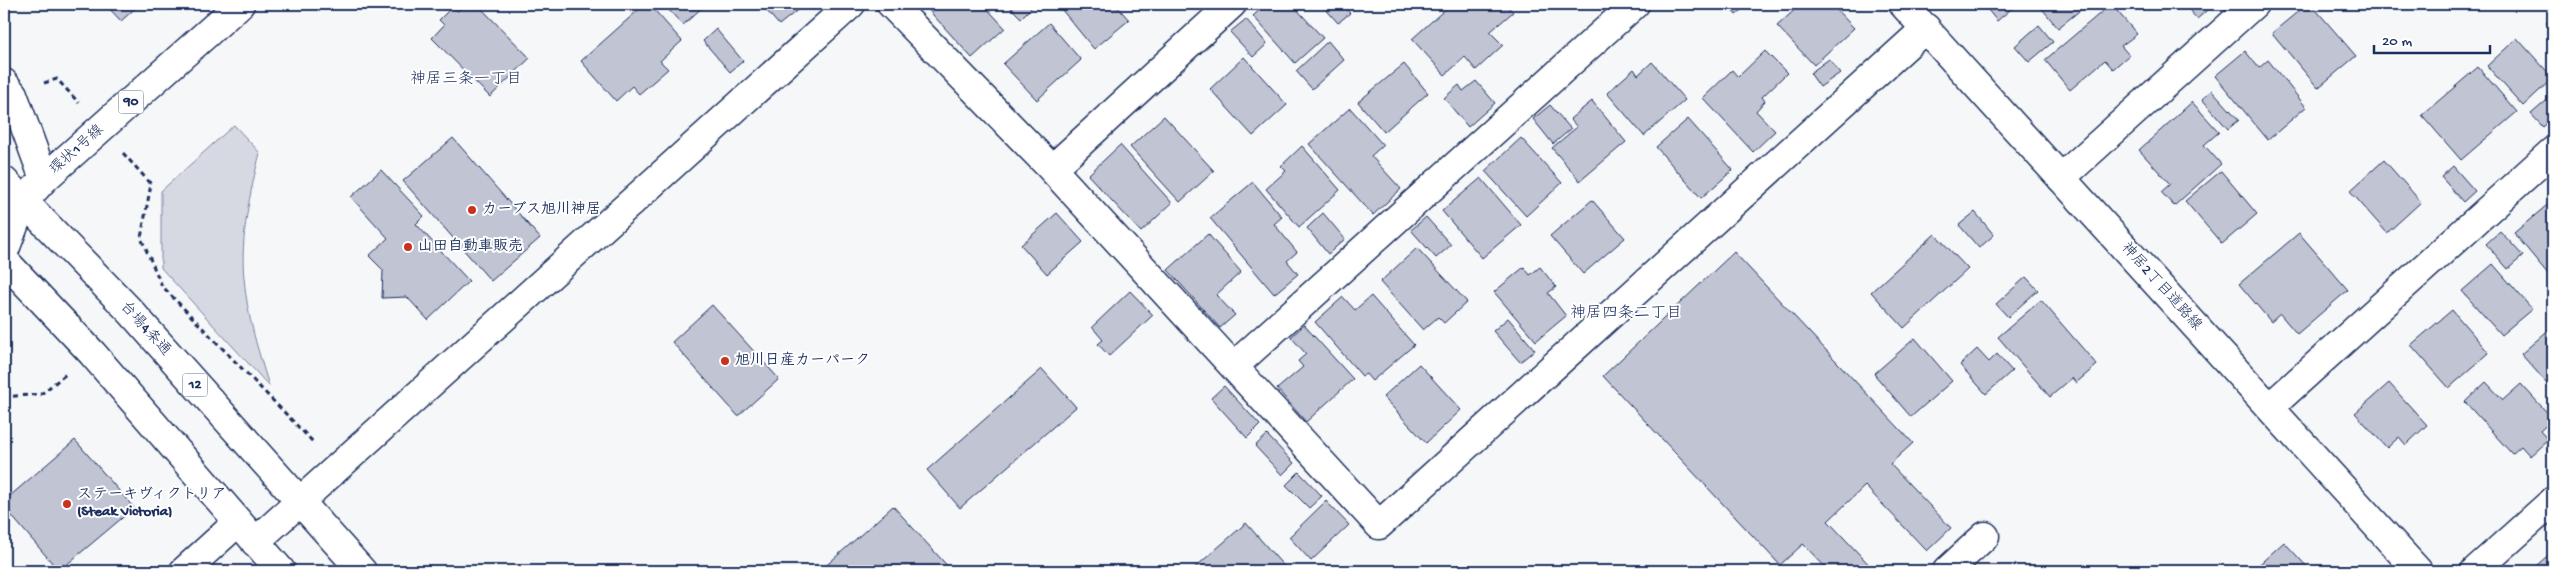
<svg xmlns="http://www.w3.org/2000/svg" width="2557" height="575" viewBox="0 0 2557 575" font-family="'Gochi Hand','Klee One',sans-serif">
<rect width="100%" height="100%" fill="#f6f7f9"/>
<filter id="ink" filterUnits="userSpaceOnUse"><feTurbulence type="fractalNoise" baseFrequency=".02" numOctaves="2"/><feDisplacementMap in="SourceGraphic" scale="10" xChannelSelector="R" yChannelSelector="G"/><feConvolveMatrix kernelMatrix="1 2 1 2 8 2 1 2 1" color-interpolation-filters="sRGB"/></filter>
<g filter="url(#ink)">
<path fill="#d6d9e2" stroke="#7884a0" d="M 234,125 L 260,153 C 250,192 240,239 244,278 C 247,316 258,350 269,386 L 161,268 L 161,191 Z"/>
<g fill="#c0c4d3" stroke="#1b2f5e">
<path d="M 105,4 L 140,4 L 121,21 Z"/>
<path d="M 466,4 L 477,4 L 530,58 L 490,97 L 432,38 L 444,25 L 439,20 L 452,7 L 458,11 Z"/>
<path d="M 645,4 L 649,4 L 682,41 L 660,61 L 668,69 L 639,94 L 632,86 L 616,101 L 581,61 Z"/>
<path d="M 663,4 L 706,4 L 683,25 Z"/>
<path d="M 761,4 L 805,4 L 779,25 Z"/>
<path d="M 926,4 L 983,4 L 1005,28 L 972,58 L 924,5 Z"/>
<path d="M 1007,4 L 1029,4 L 1032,7 L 1021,18 Z"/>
<path d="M 1057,4 L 1115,4 L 1129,20 L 1094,49 Z"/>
<path d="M 1266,4 L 1292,4 L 1323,38 L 1295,63 L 1253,16 Z"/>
<path d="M 1321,4 L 1341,4 L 1350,13 L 1338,23 Z"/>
<path d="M 1451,4 L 1505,4 L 1513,12 L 1490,32 L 1503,45 L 1476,70 L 1465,57 L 1445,75 L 1412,39 Z"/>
<path d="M 1727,4 L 1749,4 L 1736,15 Z"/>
<path d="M 1801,4 L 1831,4 L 1854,28 L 1814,65 L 1777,26 Z"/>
<path d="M 1983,4 L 2017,4 L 1997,21 Z"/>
<path d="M 2038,4 L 2088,4 L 2058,28 Z"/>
<path d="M 2111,4 L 2137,34 L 2121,46 L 2129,55 L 2113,69 L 2105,60 L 2070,90 L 2045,60 Z"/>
<path d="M 2184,4 L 2210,4 L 2212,6 L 2197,19 Z"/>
<path d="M 2307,4 L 2311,4 L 2356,56 L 2318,88 L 2272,33 Z"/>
<path d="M 2553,17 L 2553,31 L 2546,23 Z"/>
<path d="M 1246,19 L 1267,44 L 1253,57 L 1230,32 Z"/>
<path d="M 1049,23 L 1081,60 L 1037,100 L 1003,64 Z"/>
<path d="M 2039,25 L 2053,42 L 2029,62 L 2015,46 Z"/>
<path d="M 716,29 L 743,61 L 730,72 L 703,41 Z"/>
<path d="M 2517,38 L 2553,78 L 2523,106 L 2487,66 Z"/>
<path d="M 1328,41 L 1344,60 L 1312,89 L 1296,71 Z"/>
<path d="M 1765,51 L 1787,73 L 1762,97 L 1765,101 L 1756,111 L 1775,131 L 1753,152 L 1703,98 L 1732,70 L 1738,77 Z"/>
<path d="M 2245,51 L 2259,68 L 2268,60 L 2306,107 L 2268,140 L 2215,76 Z"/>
<path d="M 1244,57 L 1287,105 L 1253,136 L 1210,89 Z"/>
<path d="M 1829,59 L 1840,73 L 1820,87 L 1810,73 Z"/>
<path d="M 1652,62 L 1685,100 L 1644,136 L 1607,93 L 1634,69 L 1638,75 Z"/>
<path d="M 1404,64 L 1428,93 L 1384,132 L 1358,102 Z"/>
<path d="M 2478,67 L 2517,112 L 2461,160 L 2422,115 Z"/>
<path d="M 1476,81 L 1495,103 L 1468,127 L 1444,98 L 1459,85 L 1463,91 Z"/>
<path d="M 2212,90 L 2239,120 L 2228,129 L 2202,99 Z"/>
<path d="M 2553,95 L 2553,118 L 2543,127 L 2531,114 Z"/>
<path d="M 1592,101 L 1626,142 L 1580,181 L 1552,148 L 1577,127 L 1570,119 Z"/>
<path d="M 2192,102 L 2219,132 L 2204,145 L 2221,164 L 2174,206 L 2161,192 L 2170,184 L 2139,150 Z"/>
<path d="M 1550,105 L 1571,129 L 1553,144 L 1533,119 Z"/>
<path d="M 1350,108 L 1383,145 L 1371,156 L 1401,189 L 1373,215 L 1309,144 Z"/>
<path d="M 1164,116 L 1214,171 L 1180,202 L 1130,147 Z"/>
<path d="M 1688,119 L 1733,170 L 1701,198 L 1656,147 Z"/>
<path d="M 453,138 L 540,238 L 491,281 L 403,181 Z"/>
<path d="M 1521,138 L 1562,183 L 1526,216 L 1485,171 Z"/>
<path d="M 1120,145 L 1172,203 L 1141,232 L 1088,175 Z"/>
<path d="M 1302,146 L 1340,190 L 1299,227 L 1266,189 L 1286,171 L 1281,166 Z"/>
<path d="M 2384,160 L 2421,202 L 2387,233 L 2350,191 Z"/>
<path d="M 2453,166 L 2475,191 L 2463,202 L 2441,177 Z"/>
<path d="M 381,170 L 424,216 L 416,224 L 469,281 L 428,320 L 407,297 L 382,298 L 383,270 L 369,256 L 388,238 L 351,197 Z"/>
<path d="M 2221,171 L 2257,214 L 2222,244 L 2185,201 Z"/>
<path d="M 1481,178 L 1521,225 L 1482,258 L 1442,211 Z"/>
<path d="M 1253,182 L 1282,217 L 1274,224 L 1297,252 L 1287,261 L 1298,274 L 1274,294 L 1210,218 Z"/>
<path d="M 1592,200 L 1625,238 L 1583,274 L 1550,236 Z"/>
<path d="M 2553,200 L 2553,280 L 2514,233 Z"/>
<path d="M 1975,212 L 1994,235 L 1979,248 L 1959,225 Z"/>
<path d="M 1057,213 L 1083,242 L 1047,274 L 1021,245 Z"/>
<path d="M 1323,213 L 1345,239 L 1328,254 L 1307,228 Z"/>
<path d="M 1426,217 L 1451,245 L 1436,258 L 1411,230 Z"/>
<path d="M 2500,231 L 2523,256 L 2508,269 L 2486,244 Z"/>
<path d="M 2299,233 L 2348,290 L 2297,334 L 2280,314 L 2271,322 L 2239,284 Z"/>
<path d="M 1208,234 L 1241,272 L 1216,295 L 1235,315 L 1220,328 L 1168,270 Z"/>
<path d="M 1935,234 L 1968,269 L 1904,328 L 1871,292 Z"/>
<path d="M 1417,248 L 1467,302 L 1444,323 L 1438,317 L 1423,330 L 1380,282 Z"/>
<path d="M 1734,252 L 1913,443 L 1890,464 L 1951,528 L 1927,551 L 1865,486 L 1828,521 L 1875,571 L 1829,571 L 1803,544 L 1780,565 L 1603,376 Z"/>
<path d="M 2493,264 L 2532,309 L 2501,335 L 2462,291 Z"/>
<path d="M 1524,267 L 1530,275 L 1540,267 L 1556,287 L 1548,293 L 1566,316 L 1536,341 L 1494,292 Z"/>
<path d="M 2026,277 L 2038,290 L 2008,317 L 1996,304 Z"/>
<path d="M 1130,291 L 1153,315 L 1109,356 L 1098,344 L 1103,340 L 1092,327 Z"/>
<path d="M 1371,296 L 1414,345 L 1372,381 L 1366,374 L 1362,376 L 1315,322 L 1343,297 L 1355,310 Z"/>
<path d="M 2041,300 L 2097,365 L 2076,383 L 2072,378 L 2050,397 L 1998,337 Z"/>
<path d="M 712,305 L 779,379 L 738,416 L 672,342 Z"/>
<path d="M 2452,310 L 2489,353 L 2449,388 L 2411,345 Z"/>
<path d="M 1508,318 L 1535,350 L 1520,362 L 1493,331 Z"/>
<path d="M 1304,325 L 1353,379 L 1306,422 L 1277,389 L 1303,367 L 1298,361 L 1306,354 L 1291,337 Z"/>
<path d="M 2553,326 L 2553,390 L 2521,354 Z"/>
<path d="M 1915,338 L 1952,381 L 1911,417 L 1874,374 Z"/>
<path d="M 1977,349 L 1989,362 L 1997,354 L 2012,371 L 1986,394 L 1960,365 Z"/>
<path d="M 1419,364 L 1461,410 L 1426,443 L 1383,397 Z"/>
<path d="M 1042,369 L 1076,407 L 960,508 L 927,470 Z"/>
<path d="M 2486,382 L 2503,400 L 2521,384 L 2553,419 L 2540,431 L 2548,440 L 2530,456 L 2521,446 L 2512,454 L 2465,402 Z"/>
<path d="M 2389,383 L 2427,425 L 2406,445 L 2399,437 L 2387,448 L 2355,413 Z"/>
<path d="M 1224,386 L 1260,425 L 1247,438 L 1211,398 Z"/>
<path d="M 1267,435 L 1294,463 L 1282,475 L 1255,446 Z"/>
<path d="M 75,440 L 134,508 L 59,571 L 4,507 L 4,501 Z"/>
<path d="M 1299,472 L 1322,496 L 1309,508 L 1286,485 Z"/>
<path d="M 1326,501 L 1349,525 L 1311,561 L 1289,537 Z"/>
<path d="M 893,506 L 952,571 L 820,571 Z"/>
<path d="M 1246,523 L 1288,571 L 1191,571 Z"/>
<path d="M 2284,542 L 2311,571 L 2252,571 Z"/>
<path d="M 2553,551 L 2553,571 L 2530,571 Z"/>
</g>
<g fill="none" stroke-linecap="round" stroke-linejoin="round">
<g stroke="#1b2f5e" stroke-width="31">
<g id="minor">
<path d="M 891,4 L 1052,169 L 1379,525 L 1926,28"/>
<path d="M 1903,4 L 2418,571"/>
<path d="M 4,83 L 13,94 L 44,179"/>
<path d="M 1052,169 L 1232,4"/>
<path d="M 2061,178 L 2254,4"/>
<path d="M 1234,366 L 1635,4"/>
<path d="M 2270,407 L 2553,151"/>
<path d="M 255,542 L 851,4"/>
<path d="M 184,571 L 238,522"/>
<path d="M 1947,571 L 1985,536"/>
<path d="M 2475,571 L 2553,501"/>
</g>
</g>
<g stroke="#1b2f5e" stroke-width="31">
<path id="major" d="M 4,252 L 23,202 L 44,179 L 240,4"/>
</g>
<g stroke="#1b2f5e" stroke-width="31">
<g id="highway">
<path d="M 4,181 L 131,312 L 362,571"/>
<path d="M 4,260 L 92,353 L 281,571"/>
</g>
</g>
<g stroke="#1b2f5e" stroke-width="3" stroke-dasharray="5 4" stroke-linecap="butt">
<path d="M 44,83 L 57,79 L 79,103"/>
<path d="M 123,153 L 151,184 L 141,238 L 162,286 L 315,444"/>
<path d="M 4,397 L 41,394 L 66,374"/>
</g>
<use href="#minor" stroke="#fff" stroke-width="28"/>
<use href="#major" stroke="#fff" stroke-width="28"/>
<use href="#highway" stroke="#fff" stroke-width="28"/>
</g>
</g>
<g fill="#c8321e" stroke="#fff" stroke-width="2">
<circle cx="472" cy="210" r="5"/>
<circle cx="408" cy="247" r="5"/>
<circle cx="725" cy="361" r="5"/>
<circle cx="67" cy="504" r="5"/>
</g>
<g text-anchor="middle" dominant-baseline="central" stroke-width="4" stroke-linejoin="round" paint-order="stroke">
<g fill="#fff" stroke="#5f6d8e" stroke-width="1">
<rect x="118.5" y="90.5" width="25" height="23" rx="4"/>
<rect x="182.5" y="373.5" width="25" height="23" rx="4"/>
</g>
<g font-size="14" font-weight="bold" fill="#1b2f5e">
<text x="131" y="102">90</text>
<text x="195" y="385">12</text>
</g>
<g font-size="15" fill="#1b2f5e" stroke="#fff">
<text transform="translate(77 150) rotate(-42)">環状1号線</text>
<text transform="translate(2161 287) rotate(48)">神居2丁目道路線</text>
<text transform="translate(145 329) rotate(48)">台場4条通</text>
</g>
<g font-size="15" font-weight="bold" fill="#1b2f5e" stroke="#fff" text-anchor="start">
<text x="482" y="210">カーブス旭川神居</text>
<text x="418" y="247">山田自動車販売</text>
<text x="735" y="361">旭川日産カーパーク</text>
<text x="77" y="495">ステーキヴィクトリア<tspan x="77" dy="17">(Steak Victoria)</tspan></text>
</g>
<g font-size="16" fill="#1b2f5e" stroke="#fff">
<text x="466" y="80">神居三条一丁目</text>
<text x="1626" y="314">神居四条二丁目</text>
</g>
</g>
<rect width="2557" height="575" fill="none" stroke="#fff" stroke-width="20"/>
<rect x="10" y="10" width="2537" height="555" fill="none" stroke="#1b2f5e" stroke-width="2" filter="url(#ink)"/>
<path d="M2374 45v8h116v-8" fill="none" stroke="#1b2f5e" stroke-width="2.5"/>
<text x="2382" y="45" font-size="15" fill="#1b2f5e" stroke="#ffffff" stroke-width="4" paint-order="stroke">20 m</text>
</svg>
